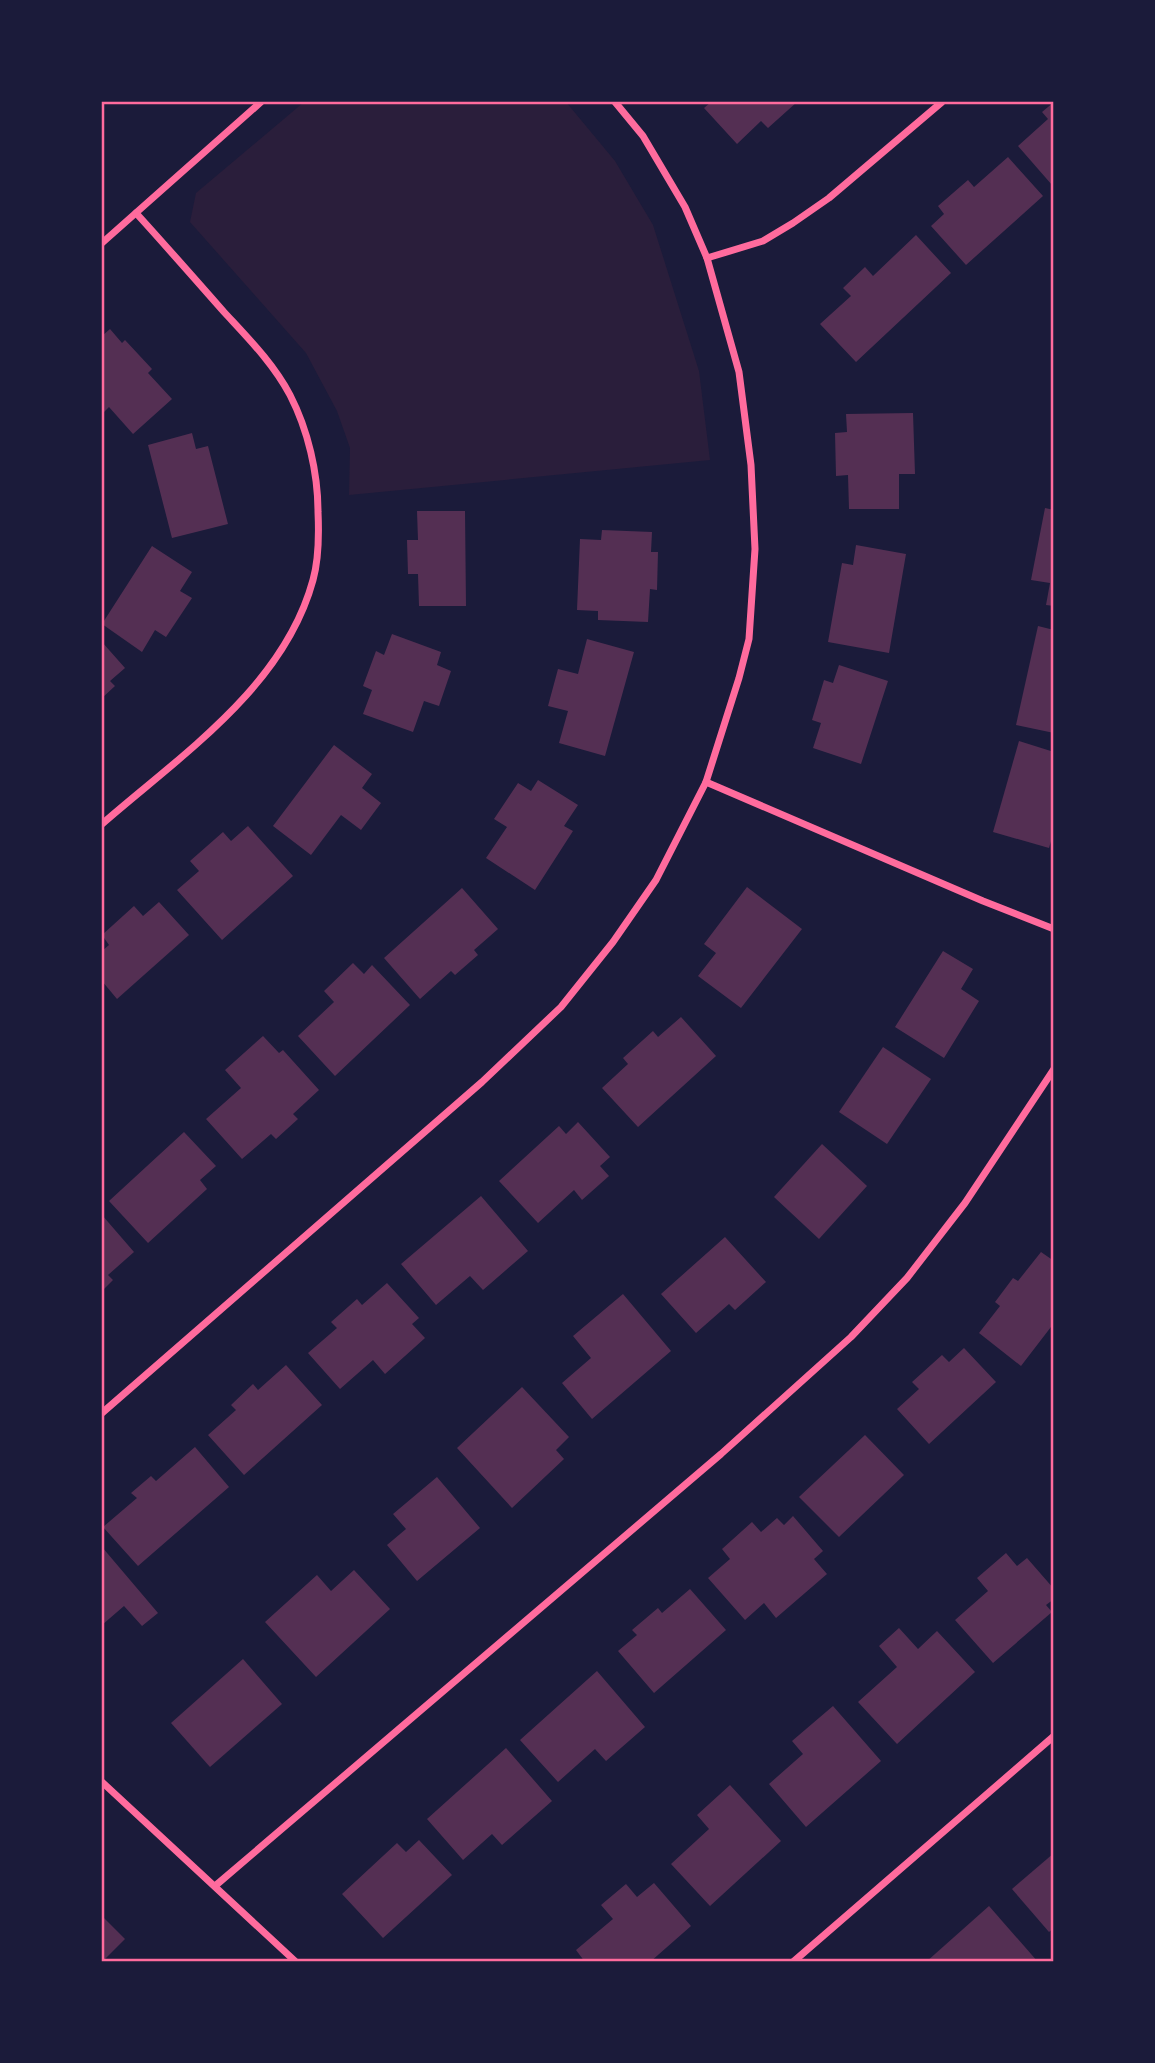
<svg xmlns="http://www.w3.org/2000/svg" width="1155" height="2063" viewBox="0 0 1155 2063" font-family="Commissioner,sans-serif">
<rect width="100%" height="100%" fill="#1b1b3a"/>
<path fill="#2a1e3b" d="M 304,102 L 566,102 L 615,161 L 653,225 L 699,371 L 710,460 L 349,495 L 350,448 L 337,411 L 306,353 L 190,222 L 196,193 Z"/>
<g fill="#542f53">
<path d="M 711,102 L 797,102 L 768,128 L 761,121 L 737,144 L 704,108 Z"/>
<path d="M 1054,102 L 1054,183 L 1052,185 L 1018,146 L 1048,119 L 1042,112 Z"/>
<path d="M 1008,157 L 1043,196 L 966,265 L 931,226 L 944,214 L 938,206 L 968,180 L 974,187 Z"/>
<path d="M 916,235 L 951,273 L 856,362 L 820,324 L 851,296 L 843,288 L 865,267 L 873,276 Z"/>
<path d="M 110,329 L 122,343 L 125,340 L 152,369 L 148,373 L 172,399 L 133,434 L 109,407 L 102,414 L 102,336 Z"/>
<path d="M 913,413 L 915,474 L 899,474 L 899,509 L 849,509 L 848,475 L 836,476 L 835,433 L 847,432 L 846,414 Z"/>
<path d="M 192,433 L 196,449 L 208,446 L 228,524 L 172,538 L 148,445 Z"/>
<path d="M 1045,508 L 1054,510 L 1054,606 L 1046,605 L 1050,583 L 1031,580 Z"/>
<path d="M 417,511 L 465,511 L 466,606 L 419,606 L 418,574 L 408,574 L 407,540 L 418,540 Z"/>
<path d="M 602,530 L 652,532 L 651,552 L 658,552 L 657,590 L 650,589 L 648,622 L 598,620 L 598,611 L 577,610 L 580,539 L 601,540 Z"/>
<path d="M 856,545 L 906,554 L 889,653 L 828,642 L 842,563 L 853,565 Z"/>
<path d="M 152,546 L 192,572 L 180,591 L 192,598 L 166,637 L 155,630 L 142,652 L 102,624 Z"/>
<path d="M 1038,626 L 1054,630 L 1054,733 L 1016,725 Z"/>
<path d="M 392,634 L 441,652 L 437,665 L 451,671 L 439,706 L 424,701 L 413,732 L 363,714 L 372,690 L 363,686 L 376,651 L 384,655 Z"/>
<path d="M 587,639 L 634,652 L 605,756 L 559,743 L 568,711 L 548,706 L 558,669 L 578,674 Z"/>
<path d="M 102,642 L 125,668 L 110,681 L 115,686 L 102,698 Z"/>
<path d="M 839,665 L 888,681 L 861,764 L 813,748 L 821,723 L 812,720 L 824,680 L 833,683 Z"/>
<path d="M 1019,741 L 1054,752 L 1054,831 L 1049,848 L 993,832 Z"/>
<path d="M 334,745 L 372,774 L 362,788 L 381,803 L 361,830 L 341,815 L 311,855 L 273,826 Z"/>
<path d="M 538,780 L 578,805 L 564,826 L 573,831 L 535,890 L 486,858 L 507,827 L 494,819 L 518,783 L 531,791 Z"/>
<path d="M 248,826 L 293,876 L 222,940 L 177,890 L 199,871 L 190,861 L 223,832 L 231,841 Z"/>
<path d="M 747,887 L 802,929 L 741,1008 L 698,976 L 716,953 L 704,944 Z"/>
<path d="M 462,888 L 498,929 L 474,950 L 478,955 L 455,975 L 451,971 L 420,999 L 384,958 Z"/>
<path d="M 159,902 L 189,935 L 117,999 L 102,981 L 102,951 L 109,945 L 102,935 L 134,906 L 143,916 Z"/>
<path d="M 943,951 L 973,969 L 961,989 L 979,1001 L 944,1058 L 895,1027 Z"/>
<path d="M 353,963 L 364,974 L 372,965 L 410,1005 L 335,1076 L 298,1036 L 334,1002 L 324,991 Z"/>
<path d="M 681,1017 L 716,1056 L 638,1127 L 602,1088 L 628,1064 L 623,1058 L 653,1031 L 658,1037 Z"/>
<path d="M 263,1036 L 279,1053 L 283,1050 L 319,1090 L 293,1114 L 298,1119 L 276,1139 L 271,1134 L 242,1159 L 206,1119 L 241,1088 L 225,1070 Z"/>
<path d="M 883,1047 L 931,1079 L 887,1144 L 839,1112 Z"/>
<path d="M 578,1122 L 610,1157 L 600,1166 L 609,1176 L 582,1200 L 574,1190 L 538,1223 L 499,1181 L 559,1126 L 566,1134 Z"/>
<path d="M 184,1132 L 216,1166 L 200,1180 L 207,1189 L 148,1243 L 109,1201 Z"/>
<path d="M 822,1144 L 867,1186 L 819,1239 L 774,1197 Z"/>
<path d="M 481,1196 L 528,1251 L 483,1290 L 470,1276 L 436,1305 L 401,1264 Z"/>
<path d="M 102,1215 L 134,1252 L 108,1275 L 113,1280 L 102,1291 Z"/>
<path d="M 725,1237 L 766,1282 L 735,1310 L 729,1304 L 696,1333 L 661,1294 Z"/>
<path d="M 1041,1252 L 1054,1261 L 1054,1323 L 1021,1366 L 979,1333 L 1000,1306 L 995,1302 L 1013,1278 L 1018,1281 Z"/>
<path d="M 387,1283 L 419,1318 L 412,1324 L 425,1338 L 385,1374 L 373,1360 L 340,1389 L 308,1353 L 337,1328 L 331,1322 L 357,1299 L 362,1305 Z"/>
<path d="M 623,1294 L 671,1351 L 592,1419 L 562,1383 L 591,1358 L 573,1336 Z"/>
<path d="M 964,1348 L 996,1382 L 929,1444 L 897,1409 L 919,1389 L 912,1382 L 942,1355 L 949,1362 Z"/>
<path d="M 286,1365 L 322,1405 L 244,1475 L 208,1435 L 236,1410 L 231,1405 L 253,1384 L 258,1390 Z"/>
<path d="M 522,1387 L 569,1437 L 556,1450 L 564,1459 L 512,1508 L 457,1448 Z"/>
<path d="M 865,1435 L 904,1475 L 839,1537 L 799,1497 Z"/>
<path d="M 195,1447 L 229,1487 L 138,1566 L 103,1527 L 137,1498 L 131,1493 L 151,1476 L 156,1481 Z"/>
<path d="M 437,1477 L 480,1528 L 417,1581 L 387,1545 L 406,1529 L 393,1514 Z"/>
<path d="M 793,1516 L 823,1551 L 814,1559 L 827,1574 L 776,1618 L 764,1603 L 745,1620 L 708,1578 L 730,1559 L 722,1549 L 752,1522 L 761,1532 L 777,1518 L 784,1525 Z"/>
<path d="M 102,1547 L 158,1613 L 142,1626 L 124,1606 L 102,1625 Z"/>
<path d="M 1006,1553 L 1017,1566 L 1027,1558 L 1054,1589 L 1054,1599 L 1046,1605 L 1052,1612 L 993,1663 L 955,1620 L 988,1591 L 977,1578 Z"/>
<path d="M 354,1570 L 390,1609 L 316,1677 L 265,1622 L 317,1575 L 331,1591 Z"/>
<path d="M 690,1589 L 726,1630 L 654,1693 L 618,1651 L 637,1635 L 632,1630 L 658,1608 L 662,1613 Z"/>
<path d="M 899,1628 L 918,1649 L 937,1631 L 975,1672 L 897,1744 L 858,1702 L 897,1667 L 879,1646 Z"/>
<path d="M 243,1659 L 282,1704 L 210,1767 L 171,1723 Z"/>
<path d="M 597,1671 L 645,1727 L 606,1761 L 595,1749 L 558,1782 L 520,1740 Z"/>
<path d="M 833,1706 L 881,1761 L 806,1827 L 769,1784 L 803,1754 L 792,1741 Z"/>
<path d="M 506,1748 L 552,1801 L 502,1845 L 492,1834 L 463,1860 L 427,1819 Z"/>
<path d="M 730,1785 L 781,1841 L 710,1906 L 671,1864 L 709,1829 L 697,1815 Z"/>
<path d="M 419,1840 L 452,1875 L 383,1938 L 342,1894 L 397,1843 L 406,1852 Z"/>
<path d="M 1054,1853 L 1054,1928 L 1049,1932 L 1012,1889 Z"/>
<path d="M 654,1883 L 691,1926 L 650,1962 L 585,1962 L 576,1950 L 613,1919 L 601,1905 L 626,1884 L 637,1897 Z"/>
<path d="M 989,1906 L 1038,1962 L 926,1962 Z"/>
<path d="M 102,1916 L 125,1939 L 102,1962 Z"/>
</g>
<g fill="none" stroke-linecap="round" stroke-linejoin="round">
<g stroke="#ff6b9d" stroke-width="7">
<path d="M 102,243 L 261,102"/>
<path d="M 707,258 L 763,241 L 793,223 L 829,198 L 942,102"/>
<path d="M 706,782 L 983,901 L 1054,929"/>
<path d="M 102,824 C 181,755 284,687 313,580 C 319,559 319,534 318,512 C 318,473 308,430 290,395 C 273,363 248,338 224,312 C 195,279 166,246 136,213"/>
<path d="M 102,1413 L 482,1082 L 561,1007 L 613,942 L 656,880 L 706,782 L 739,678 L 749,639 L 755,549 L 751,465 L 739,372 L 707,258 L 685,207 L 643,136 L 615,102"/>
<path d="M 102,1782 L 296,1962"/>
<path d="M 215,1886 L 721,1454 L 851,1337 L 907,1278 L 965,1203 L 1054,1069"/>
<path d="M 793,1962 L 1054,1736"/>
</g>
</g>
<rect width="1155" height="2063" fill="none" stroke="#1b1b3a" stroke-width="206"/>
<rect x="103" y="103" width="949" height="1857" fill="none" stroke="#ff6b9d" stroke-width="2.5"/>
</svg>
